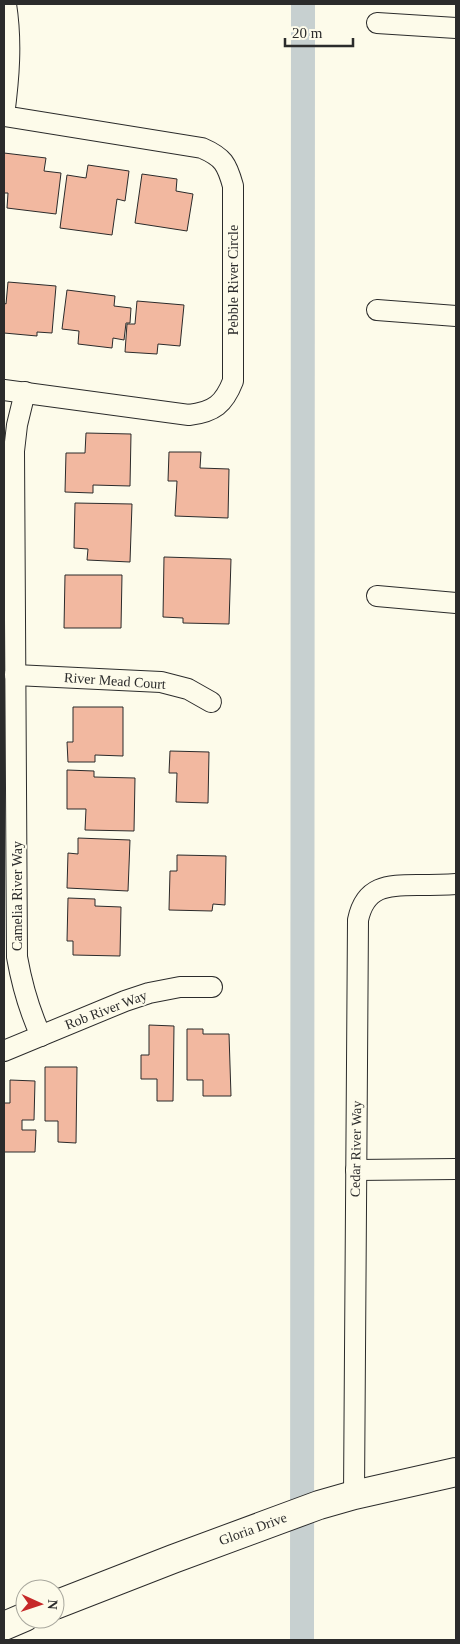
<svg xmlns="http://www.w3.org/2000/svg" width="460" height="1644" viewBox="0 0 460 1644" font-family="'Times New Roman',serif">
<rect width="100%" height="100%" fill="#fdfbea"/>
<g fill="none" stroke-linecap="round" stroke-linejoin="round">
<path stroke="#c7d0d0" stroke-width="24" d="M 302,1640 L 303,4"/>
</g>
<g fill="#f2b8a0" stroke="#2b2b2b">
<path d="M 4,153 L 46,158 L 44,171 L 61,173 L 56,214 L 7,208 L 8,193 L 4,193 Z"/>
<path d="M 88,165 L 129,171 L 125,201 L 117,199 L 112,235 L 60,228 L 67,175 L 86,178 Z"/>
<path d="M 142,174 L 177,179 L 176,191 L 193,194 L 187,231 L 135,223 Z"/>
<path d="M 8,282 L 56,286 L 52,333 L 37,332 L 37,336 L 4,333 L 4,303 L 6,304 Z"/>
<path d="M 67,290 L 115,296 L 114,306 L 131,308 L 130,323 L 126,323 L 124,340 L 113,338 L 112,348 L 78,344 L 79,331 L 62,329 Z"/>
<path d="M 137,301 L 184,305 L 180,346 L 158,344 L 157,354 L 125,352 L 127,324 L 135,324 Z"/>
<path d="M 86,433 L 131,434 L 130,486 L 93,485 L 93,493 L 65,492 L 66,453 L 85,453 Z"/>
<path d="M 169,452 L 201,452 L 200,468 L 229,469 L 228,518 L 175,516 L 177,481 L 168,481 Z"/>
<path d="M 75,503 L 132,504 L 130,562 L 87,560 L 88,549 L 74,548 Z"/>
<path d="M 164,557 L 231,559 L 229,624 L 183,623 L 183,618 L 163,617 Z"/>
<path d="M 65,575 L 122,575 L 121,628 L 64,628 Z"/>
<path d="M 73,707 L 123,707 L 123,756 L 95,755 L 95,762 L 68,762 L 67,742 L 73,742 Z"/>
<path d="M 170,751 L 209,752 L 208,803 L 176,802 L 177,773 L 169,773 Z"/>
<path d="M 67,770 L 94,771 L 94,777 L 135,778 L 134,831 L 85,830 L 86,809 L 67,809 Z"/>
<path d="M 78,838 L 130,840 L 128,891 L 67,888 L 68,853 L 78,854 Z"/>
<path d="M 177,855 L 226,856 L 225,905 L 213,904 L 212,911 L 169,910 L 170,871 L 177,871 Z"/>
<path d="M 68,898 L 95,899 L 95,906 L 121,907 L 120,956 L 73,955 L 73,941 L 67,941 Z"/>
<path d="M 149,1025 L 174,1026 L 173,1101 L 157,1101 L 157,1079 L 141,1079 L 141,1055 L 149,1055 Z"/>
<path d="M 187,1029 L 203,1029 L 203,1034 L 229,1034 L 231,1096 L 203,1096 L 203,1080 L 187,1080 Z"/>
<path d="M 45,1067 L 77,1067 L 76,1143 L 58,1142 L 58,1121 L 45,1121 Z"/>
<path d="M 10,1080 L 35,1081 L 34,1120 L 22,1120 L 22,1130 L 36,1130 L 35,1152 L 4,1152 L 4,1103 L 10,1103 Z"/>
</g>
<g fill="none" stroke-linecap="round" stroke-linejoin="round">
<g stroke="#2b2b2b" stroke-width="22">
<g id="street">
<path d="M 377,23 L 456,28"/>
<path d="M 377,310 L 456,316"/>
<path d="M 4,390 L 189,415 C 214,412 224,404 233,381 L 233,186 C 227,164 223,157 202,148 L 4,116 C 9,78 12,42 6,4"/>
<path d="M 25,392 L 17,425 L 14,451 L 17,957 C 22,985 29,1010 41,1036"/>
<path d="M 377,596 L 456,603"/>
<path d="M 15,675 L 161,682 L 188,689 L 211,702"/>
<path d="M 4,1051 L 125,1001 L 149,993 L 180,987 L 212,987"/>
<path d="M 356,1170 L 456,1169"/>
<path d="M 354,1495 L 358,920 C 365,886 387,885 417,885 C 430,885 443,885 456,884"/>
</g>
</g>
<g stroke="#2b2b2b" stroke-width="30">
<g id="secondary">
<path d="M 55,1605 L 173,1559 L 319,1505 L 354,1495 L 456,1472"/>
<path d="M 4,1626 L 25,1617"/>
</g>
</g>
<use href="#street" stroke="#fdfbea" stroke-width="20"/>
<use href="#secondary" stroke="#fdfbea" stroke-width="28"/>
</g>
<g text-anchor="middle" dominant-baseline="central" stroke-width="4" stroke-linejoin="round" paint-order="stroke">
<g font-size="14" fill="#2b2b2b" stroke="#fdfbea">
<text transform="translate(233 280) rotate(-90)">Pebble River Circle</text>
<text transform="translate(115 681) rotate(4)">River Mead Court</text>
<text transform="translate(17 896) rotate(-90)">Camelia River Way</text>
<text transform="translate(106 1010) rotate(-21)">Rob River Way</text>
<text transform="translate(356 1149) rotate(-89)">Cedar River Way</text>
<text transform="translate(253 1529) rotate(-20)">Gloria Drive</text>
</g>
</g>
<rect width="460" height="1644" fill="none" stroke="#2b2b2b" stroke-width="10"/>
<g transform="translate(40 1604) rotate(93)"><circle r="24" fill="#fdfbea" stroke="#a9a89e"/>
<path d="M0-4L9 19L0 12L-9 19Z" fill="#c62828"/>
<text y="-8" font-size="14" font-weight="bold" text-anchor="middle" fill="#2b2b2b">N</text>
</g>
<path d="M285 38v8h68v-8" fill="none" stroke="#2b2b2b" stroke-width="2.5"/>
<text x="292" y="38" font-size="15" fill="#2b2b2b" stroke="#fdfbea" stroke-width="4" paint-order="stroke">20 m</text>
</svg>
